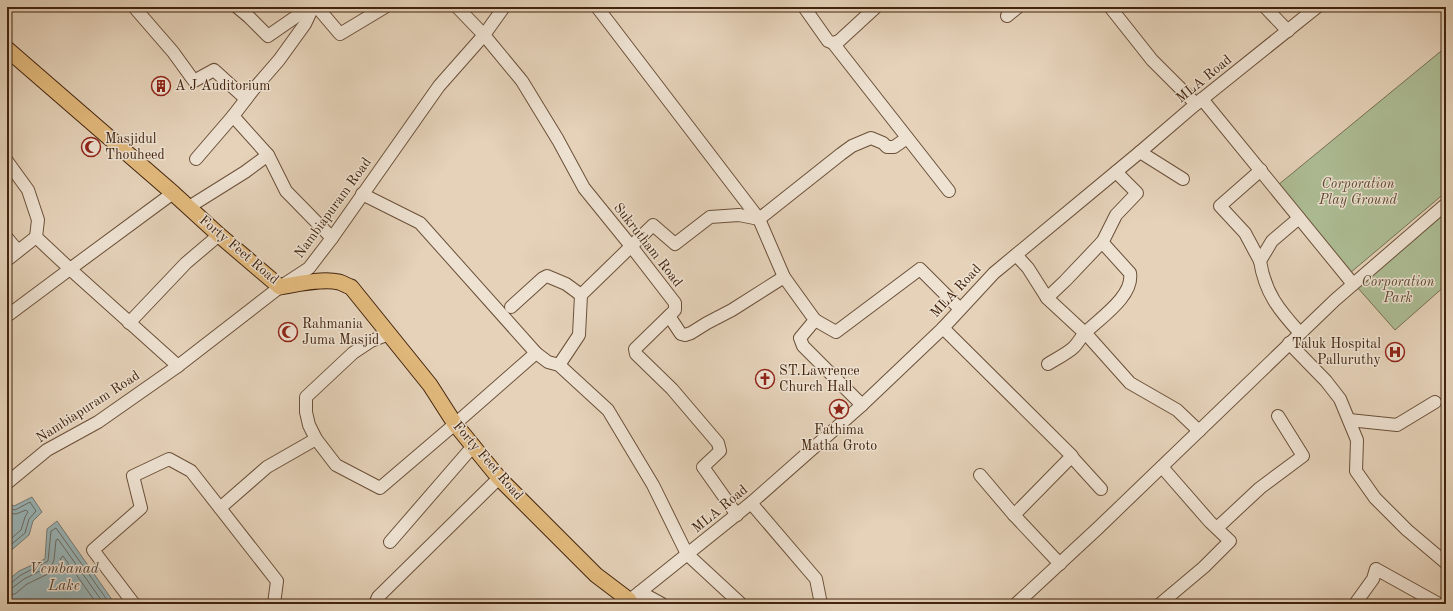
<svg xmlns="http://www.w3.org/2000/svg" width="1453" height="611" viewBox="0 0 1453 611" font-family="'Old Standard TT',serif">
<rect width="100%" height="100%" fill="#e5d2b9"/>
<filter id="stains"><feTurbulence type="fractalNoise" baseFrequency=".005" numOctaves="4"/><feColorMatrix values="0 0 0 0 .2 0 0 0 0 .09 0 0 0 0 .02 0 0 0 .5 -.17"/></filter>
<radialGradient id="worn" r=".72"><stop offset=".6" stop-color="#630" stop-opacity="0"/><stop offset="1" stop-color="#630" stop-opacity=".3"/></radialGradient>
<g fill="#adbd95" stroke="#787052">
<path d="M 1446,47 L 1446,192 L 1350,273 L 1278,185 Z"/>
<path d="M 1446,212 L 1446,285 L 1395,330 L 1357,287 Z"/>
</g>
<g fill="#99b5b8" stroke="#767b74">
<path d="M 32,497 L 42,512 L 33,521 L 29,535 L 7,554 L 7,503 L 14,506 Z"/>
<path d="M 57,521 L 115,604 L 7,604 L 7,581 L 19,571 L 45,559 L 47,529 Z"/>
</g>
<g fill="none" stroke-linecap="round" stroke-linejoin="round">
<g stroke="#6e6c63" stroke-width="1">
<path d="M 7,508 L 15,510 L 30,502 L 36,511 L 29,519 L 25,533 L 7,548"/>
<path d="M 7,513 L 16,514 L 26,510 L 28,512 L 25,517 L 21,530 L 7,542"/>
<path d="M 7,584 L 11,583 L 21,575 L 48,561 L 51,531 L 56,528 L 110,604"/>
<path d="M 7,589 L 12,588 L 24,579 L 52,565 L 54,560 L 56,540 L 58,539 L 104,604"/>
<path d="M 7,595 L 15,594 L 27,584 L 54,571 L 59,565 L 61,558 L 63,556 L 97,604"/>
</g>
<g stroke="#6b5039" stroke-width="14">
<g id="minor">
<path d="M 134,7 L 173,52 L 194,81 L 214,70 L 246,99"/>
<path d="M 237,7 L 249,17 L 268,36 L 310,7"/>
<path d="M 317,7 L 340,34 L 385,7"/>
<path d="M 457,7 L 484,35 L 522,81 L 558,140 L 584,188 L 631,246 L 675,303 L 675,310 L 635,349 L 636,354 L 672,389 L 718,443 L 720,451 L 703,467 L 737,515"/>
<path d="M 597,7 L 759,219 L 784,277"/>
<path d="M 804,7 L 828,41 L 833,43 L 839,41 L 876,7"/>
<path d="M 1110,7 L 1152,60 L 1196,104"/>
<path d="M 1265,7 L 1288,31"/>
<path d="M 1007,16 L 1018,7"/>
<path d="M 833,43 L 949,191"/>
<path d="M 1202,99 L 1353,284"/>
<path d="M 1140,152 L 1183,179"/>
<path d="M 268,155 L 286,191 L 332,238"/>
<path d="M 196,159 L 233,116"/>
<path d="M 7,161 L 28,190 L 38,220 L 36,237"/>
<path d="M 362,194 L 420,223 L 536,353"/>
<path d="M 189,207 L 245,172 L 268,155 L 233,116 L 253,90 L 279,60 L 305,24 L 313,7"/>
<path d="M 1299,218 L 1272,241 L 1260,261 C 1265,293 1279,310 1300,333"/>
<path d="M 7,238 L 18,251"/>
<path d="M 1016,255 L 1028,268 L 1047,298 L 1088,336 L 1130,383 L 1177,410 L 1199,431"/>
<path d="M 7,260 L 36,237 L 70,269 L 173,193"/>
<path d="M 1260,261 L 1245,233 L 1220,206 L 1261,170"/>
<path d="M 1047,298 L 1065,281 L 1103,241 L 1116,215 L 1137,193 L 1116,172"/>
<path d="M 511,307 L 543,278 L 547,276 L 566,284 L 581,295"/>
<path d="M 7,316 L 70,269 L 178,366"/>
<path d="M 669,316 L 681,334 L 685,335 L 691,333 L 707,323 L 732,310 L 784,277 L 815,320 L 800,338 L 803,346 L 862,405"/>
<path d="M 815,320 L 836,332 L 920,269 L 960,309"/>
<path d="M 129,323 L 186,263 L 219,235"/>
<path d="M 943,328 L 1072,456 L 1014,515"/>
<path d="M 389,334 L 371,341 L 353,353 L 306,397 L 306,412 L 309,425 L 316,439 L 336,465 L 380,488 L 455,424 L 536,353 L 548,362 L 559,365 L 608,410 L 653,485 L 687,554 L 741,604"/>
<path d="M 1289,343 L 1326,381 L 1340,399 L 1357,440 L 1356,471 L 1375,498 L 1407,530 L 1446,563"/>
<path d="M 1048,364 C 1056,359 1068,353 1074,347 C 1078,343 1081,337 1085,333 C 1100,318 1134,296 1130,273 L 1102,242"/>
<path d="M 559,365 L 579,335 L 581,295 L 653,225 L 675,244 L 710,217 L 739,215 L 759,219 L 841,154 L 852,146 L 871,138 L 883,143 L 887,147 L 894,147 L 907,138"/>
<path d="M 1349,420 L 1397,425 L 1435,402"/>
<path d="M 1071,456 L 1101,489"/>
<path d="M 980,475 L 1014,515 L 1060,564"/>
<path d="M 7,483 L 47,450 L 98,422 L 178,366 L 280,287 L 309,268 L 332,238 L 439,86 L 484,35 L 504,7"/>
<path d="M 751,503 L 816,579 L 821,604"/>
<path d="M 220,508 L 267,467 L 316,439"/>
<path d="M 1217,528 L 1260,488 L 1303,456 L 1278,416"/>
<path d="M 390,542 L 474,445"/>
<path d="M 640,592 L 662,604"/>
<path d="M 134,604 L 93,550 L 141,508 L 133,476 L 169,459 L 191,471 L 277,581 L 274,604"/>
<path d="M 375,604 L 378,597 L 499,478"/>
<path d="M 625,604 L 751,503 L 862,405 L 943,328 L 994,273 L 1140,152 L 1196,104 L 1317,7"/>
<path d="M 1016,604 L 1097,529 L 1335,300 L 1446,204"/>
<path d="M 1160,604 L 1204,567 L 1230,541 L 1210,522 L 1162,467"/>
<path d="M 1355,604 L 1373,579 L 1376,569 L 1439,604"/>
</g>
</g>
<g stroke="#42240e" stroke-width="17">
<path id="major" d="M 7,49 L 173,193 L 219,235 L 280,287 C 297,284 323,278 339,282 C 343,283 347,286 351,287 L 430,385 L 455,424 L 499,478 L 596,575 L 629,600"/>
</g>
<use href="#minor" stroke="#eee2d2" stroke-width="12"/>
<use href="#major" stroke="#e2b97c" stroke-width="15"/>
</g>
<defs>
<g id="building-ring" transform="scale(1)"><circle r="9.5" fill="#eee2d2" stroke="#8f2418" stroke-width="1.5"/><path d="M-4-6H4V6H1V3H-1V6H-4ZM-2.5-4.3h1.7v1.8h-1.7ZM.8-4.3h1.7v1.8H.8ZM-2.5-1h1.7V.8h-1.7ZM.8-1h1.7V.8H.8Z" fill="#8f2418"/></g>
<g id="mosque-ring" transform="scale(1)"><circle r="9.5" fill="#eee2d2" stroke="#8f2418" stroke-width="1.5"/><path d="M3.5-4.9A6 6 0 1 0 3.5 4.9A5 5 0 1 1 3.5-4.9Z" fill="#8f2418"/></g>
<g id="hospital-ring" transform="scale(1)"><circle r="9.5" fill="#eee2d2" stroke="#8f2418" stroke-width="1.5"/><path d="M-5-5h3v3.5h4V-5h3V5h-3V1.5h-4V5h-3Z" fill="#8f2418"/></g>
<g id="church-ring" transform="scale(1)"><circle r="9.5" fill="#eee2d2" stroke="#8f2418" stroke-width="1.5"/><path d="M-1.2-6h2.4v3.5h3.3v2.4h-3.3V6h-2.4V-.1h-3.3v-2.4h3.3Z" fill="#8f2418"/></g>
<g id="sight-ring" transform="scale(1)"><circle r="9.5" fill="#eee2d2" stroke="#8f2418" stroke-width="1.5"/><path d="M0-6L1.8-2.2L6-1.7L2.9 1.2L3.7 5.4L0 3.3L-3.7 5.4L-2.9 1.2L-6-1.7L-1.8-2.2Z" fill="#8f2418"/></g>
</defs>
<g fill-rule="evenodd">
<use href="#building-ring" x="161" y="86"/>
<use href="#mosque-ring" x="91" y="147"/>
<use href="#mosque-ring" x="288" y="332"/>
<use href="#hospital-ring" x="1395" y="352"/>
<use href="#church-ring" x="765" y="379"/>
<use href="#sight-ring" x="839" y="409"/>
</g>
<g text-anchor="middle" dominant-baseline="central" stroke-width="3" stroke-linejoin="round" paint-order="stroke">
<g font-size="14" fill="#42240e" stroke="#eee2d2">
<text transform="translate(1204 79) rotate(-39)">MLA Road</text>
<text transform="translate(333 208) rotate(-54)">Nambiapuram Road</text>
<text transform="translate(648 245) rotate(52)">Sukrutham Road</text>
<text transform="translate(239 250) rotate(40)">Forty Feet Road</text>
<text transform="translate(956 291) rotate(-47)">MLA Road</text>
<text transform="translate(88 407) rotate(-33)">Nambiapuram Road</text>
<text transform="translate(488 461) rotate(49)">Forty Feet Road</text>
<text transform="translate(720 509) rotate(-39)">MLA Road</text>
</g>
<g font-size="14" fill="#42240e" stroke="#eee2d2" text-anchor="start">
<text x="175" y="86">A J Auditorium</text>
<text x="105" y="139">Masjidul<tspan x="105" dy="16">Thouheed</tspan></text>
<text x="302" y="324">Rahmania<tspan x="302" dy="16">Juma Masjid</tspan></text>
<text x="1381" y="344" text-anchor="end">Taluk Hospital<tspan x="1381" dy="16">Palluruthy</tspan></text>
<text x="779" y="371">ST.Lawrence<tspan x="779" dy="16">Church Hall</tspan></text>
<text x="839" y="430" text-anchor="middle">Fathima<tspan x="839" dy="16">Matha Groto</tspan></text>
</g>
<g font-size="14" font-style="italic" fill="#5d4a30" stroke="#eee2d2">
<text x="1358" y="184">Corporation<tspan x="1358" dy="16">Play Ground</tspan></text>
<text x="1398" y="282">Corporation<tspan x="1398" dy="16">Park</tspan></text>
</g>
<g font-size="15" font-style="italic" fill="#584838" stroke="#eee2d2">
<text x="64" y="569">Vembanad<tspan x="64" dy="17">Lake</tspan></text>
</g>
</g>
<rect width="1453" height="611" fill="none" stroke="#e5d2b9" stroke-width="24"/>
<rect x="8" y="8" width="1437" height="595" fill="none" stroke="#42240e" stroke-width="2"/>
<rect x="12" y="12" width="1429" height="587" fill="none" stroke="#42240e"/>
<rect width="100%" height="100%" filter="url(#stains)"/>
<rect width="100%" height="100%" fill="url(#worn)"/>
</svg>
